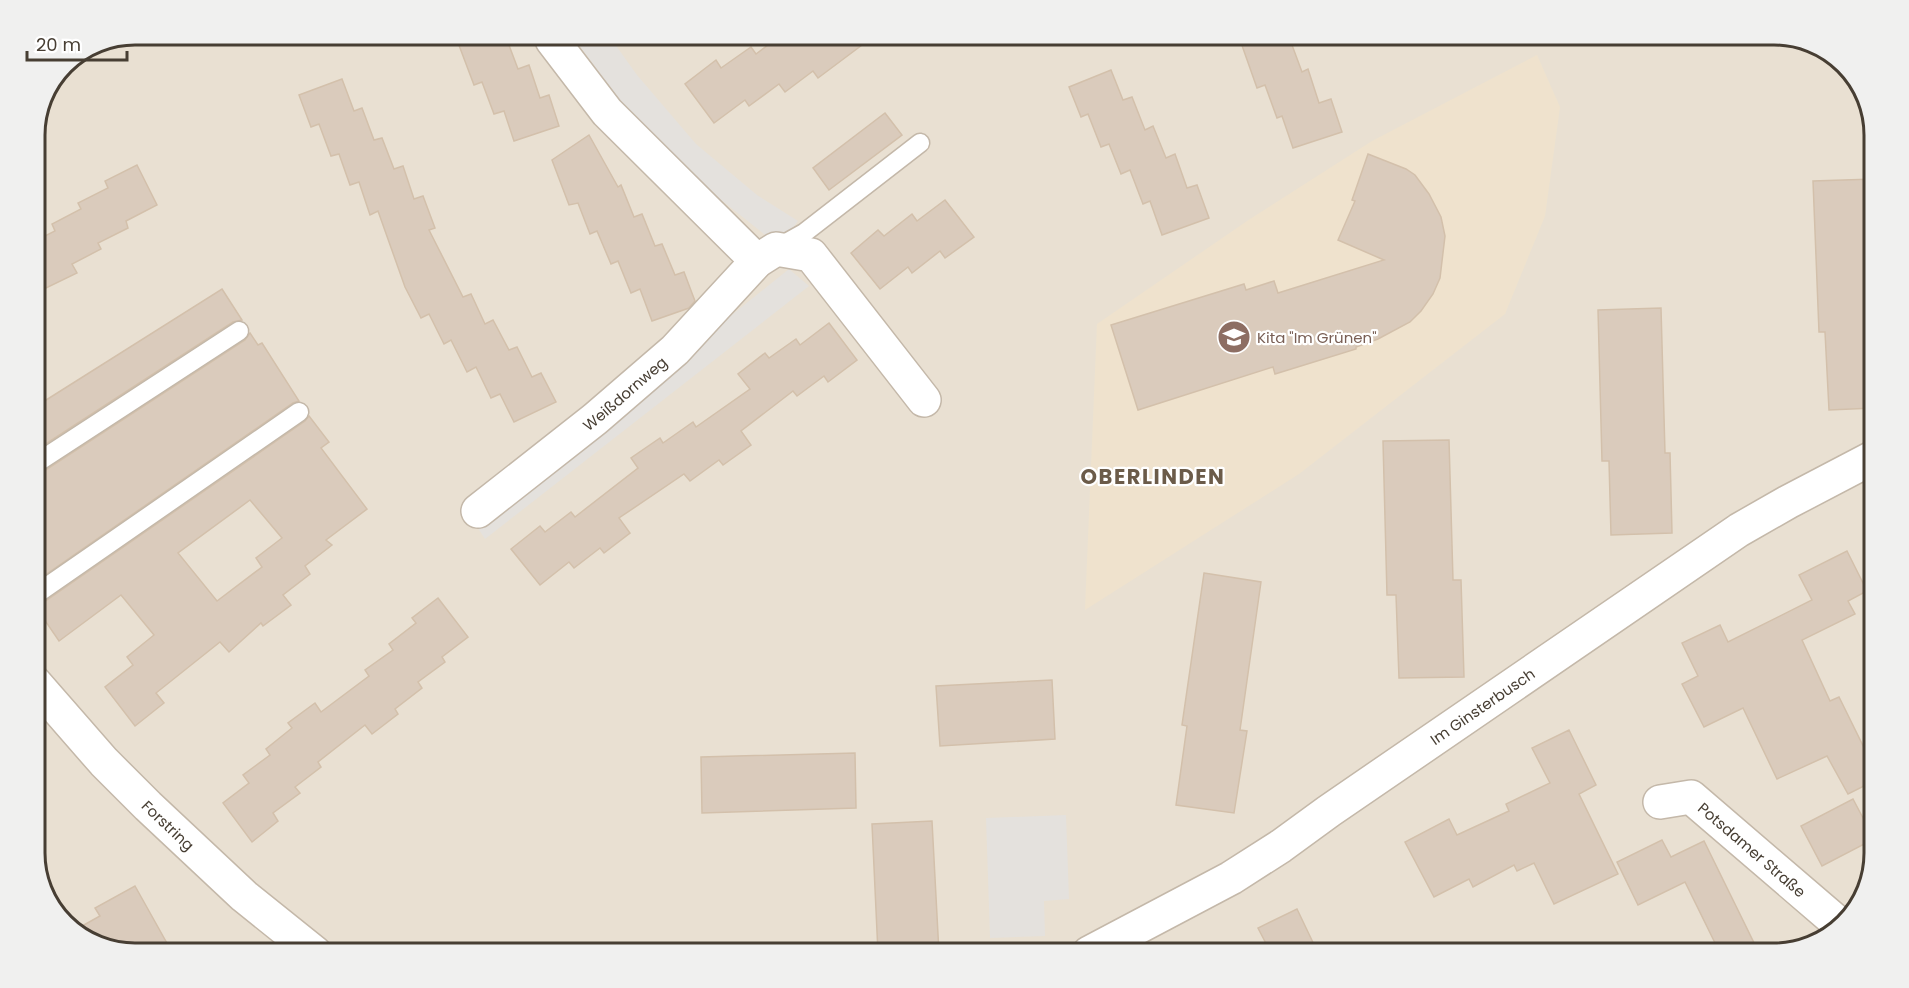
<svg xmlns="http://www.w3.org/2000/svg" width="1909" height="988" viewBox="0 0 1909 988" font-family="Poppins,sans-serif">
<rect width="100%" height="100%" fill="#f4eee4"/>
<path fill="#e9e0d2" d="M 1774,35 L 1819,45 L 1858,79 L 1874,129 L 1874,853 L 1864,898 L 1825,940 L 1775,953 L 135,953 L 90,943 L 52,909 L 35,860 L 35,129 L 64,64 L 97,42 Z"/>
<path fill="#efe2cd" d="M 1537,55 L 1560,107 L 1545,216 L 1505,314 L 1299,474 L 1085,610 L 1097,324 L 1250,219 L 1372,141 Z"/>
<g fill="#e4e1dd">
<path d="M 575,40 L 612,40 L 637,75 L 696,144 L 757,195 L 798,221 L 779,246 L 696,180 L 641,128 Z"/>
<path d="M 789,269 L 809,286 L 485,539 L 474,522 Z"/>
<path d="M 1066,815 L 1069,899 L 1044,901 L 1045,936 L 990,938 L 986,818 Z"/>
</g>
<g fill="#dacbbc" stroke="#d3c0ab" stroke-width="1.5" fill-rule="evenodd">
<path d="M 1239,37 L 1289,37 L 1302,72 L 1308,69 L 1319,103 L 1331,99 L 1342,132 L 1293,148 L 1282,116 L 1277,118 L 1265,85 L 1257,88 Z"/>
<path d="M 776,39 L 870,39 L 818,78 L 813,71 L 785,92 L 779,84 L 749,106 L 745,100 L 714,123 L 685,84 L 716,60 L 721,68 L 751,47 L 756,54 Z"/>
<path d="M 457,40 L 507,40 L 518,69 L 529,65 L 540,98 L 549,95 L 559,126 L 514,141 L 504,111 L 494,114 L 482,82 L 474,85 Z"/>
<path d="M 1111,70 L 1123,100 L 1132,97 L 1145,130 L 1153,126 L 1166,158 L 1175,154 L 1187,188 L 1197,185 L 1209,218 L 1162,235 L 1150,201 L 1143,204 L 1130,170 L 1121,174 L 1109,144 L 1101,147 L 1088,114 L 1081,117 L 1069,87 Z"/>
<path d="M 342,79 L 354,111 L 362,108 L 374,140 L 382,138 L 394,169 L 403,166 L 414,199 L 423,196 L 435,228 L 429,230 L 463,297 L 471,294 L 485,324 L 493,320 L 509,350 L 517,347 L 532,377 L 541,373 L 556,402 L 514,422 L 500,394 L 491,398 L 476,367 L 467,372 L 451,340 L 444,344 L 429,314 L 421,318 L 405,287 L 378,211 L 370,215 L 359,182 L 350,185 L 339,154 L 331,156 L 319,124 L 311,127 L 299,95 Z"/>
<path d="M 885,113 L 902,135 L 829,190 L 813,168 Z"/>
<path d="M 589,135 L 618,187 L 621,185 L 634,217 L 642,214 L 655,246 L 662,244 L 675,275 L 684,272 L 695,301 L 689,308 L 652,321 L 640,289 L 631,293 L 618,261 L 611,264 L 597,231 L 590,234 L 578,203 L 569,205 L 552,160 Z"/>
<path d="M 1368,154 L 1406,169 L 1415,175 L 1429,194 L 1441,217 L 1445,236 L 1440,278 L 1433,294 L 1421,311 L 1410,322 L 1378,339 L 1356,347 L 1356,349 L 1275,374 L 1273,367 L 1138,410 L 1111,325 L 1244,284 L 1246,290 L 1274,281 L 1278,293 L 1384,260 L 1338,240 L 1355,201 L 1352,200 Z"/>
<path d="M 137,165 L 157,205 L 126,221 L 128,228 L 98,243 L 101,249 L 72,264 L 77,273 L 46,288 L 35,265 L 35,241 L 55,231 L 52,224 L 81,209 L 78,203 L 108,188 L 105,181 Z"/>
<path d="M 1874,179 L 1874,408 L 1829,410 L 1825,332 L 1819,332 L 1813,181 Z"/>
<path d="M 945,200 L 974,237 L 945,258 L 940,251 L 912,273 L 908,267 L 880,289 L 851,253 L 878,230 L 884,236 L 912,214 L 917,221 Z"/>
<path d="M 222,289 L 242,320 L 233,322 L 35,451 L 35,407 Z"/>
<path d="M 1661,308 L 1665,453 L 1670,453 L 1672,533 L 1611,535 L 1609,461 L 1602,461 L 1598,310 Z"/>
<path d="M 829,323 L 857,360 L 828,382 L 824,376 L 797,396 L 793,391 L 741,431 L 751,445 L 723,465 L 719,460 L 690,481 L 684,474 L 619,518 L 630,533 L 604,553 L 600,548 L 574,568 L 569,562 L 540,585 L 511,549 L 540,526 L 545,532 L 571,512 L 575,517 L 638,468 L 631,458 L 660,438 L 663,443 L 693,422 L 696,427 L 750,389 L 738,374 L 765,353 L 769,358 L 796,339 L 800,345 Z"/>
<path d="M 250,333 L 258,345 L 262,343 L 299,401 L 293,403 L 35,582 L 35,475 L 41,473 L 245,340 Z"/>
<path d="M 309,416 L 329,442 L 321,448 L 367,509 L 326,540 L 332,545 L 305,566 L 310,574 L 283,595 L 291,605 L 263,626 L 261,623 L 229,652 L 220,642 L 156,693 L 164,703 L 135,726 L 105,687 L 133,665 L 127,657 L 154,635 L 121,595 L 59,641 L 35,606 L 41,604 L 305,421 ZM 250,500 L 282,538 L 256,558 L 262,567 L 217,601 L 178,553 Z"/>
<path d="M 1449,440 L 1453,580 L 1461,580 L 1464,677 L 1399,678 L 1396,595 L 1387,595 L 1383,441 Z"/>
<path d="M 1847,551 L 1867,591 L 1848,601 L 1855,614 L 1802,640 L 1830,701 L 1839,697 L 1874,768 L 1874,781 L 1848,794 L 1827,756 L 1777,779 L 1743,708 L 1704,727 L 1682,684 L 1698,676 L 1682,643 L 1720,625 L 1728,642 L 1812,600 L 1799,575 Z"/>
<path d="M 1204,573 L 1261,582 L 1240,730 L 1247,731 L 1234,813 L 1176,805 L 1187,726 L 1182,725 Z"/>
<path d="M 438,598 L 468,637 L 442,657 L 445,662 L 418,682 L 422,688 L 395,709 L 398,714 L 372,734 L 365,725 L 318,762 L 321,767 L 295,787 L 300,793 L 273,813 L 278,821 L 252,842 L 223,803 L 249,783 L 243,775 L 270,755 L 266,749 L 292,728 L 288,723 L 315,703 L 321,712 L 369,676 L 365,670 L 393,650 L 389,644 L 416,623 L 412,618 Z"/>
<path d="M 1052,680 L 1055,739 L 940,746 L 936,686 Z"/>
<path d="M 1569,730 L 1596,785 L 1579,794 L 1618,874 L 1554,904 L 1534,863 L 1517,871 L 1514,865 L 1473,887 L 1469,879 L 1434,897 L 1405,842 L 1449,819 L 1457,835 L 1509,811 L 1506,804 L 1550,783 L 1532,748 Z"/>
<path d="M 855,753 L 856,808 L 702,813 L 701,757 Z"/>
<path d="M 1853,799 L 1874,839 L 1822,866 L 1801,826 Z"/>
<path d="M 932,821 L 939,953 L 878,953 L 872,824 Z"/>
<path d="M 1662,840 L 1671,857 L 1704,841 L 1759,953 L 1720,953 L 1685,882 L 1638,905 L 1617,862 Z"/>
<path d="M 135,886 L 173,954 L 135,954 L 90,943 L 75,930 L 100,916 L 95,908 Z"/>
<path d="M 1297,909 L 1318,953 L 1271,953 L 1258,928 Z"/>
</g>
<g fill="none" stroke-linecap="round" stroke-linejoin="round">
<g stroke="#c4b8a9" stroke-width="21">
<g id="lane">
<path d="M 777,248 L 804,233 L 920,143"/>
<path d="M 35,464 L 239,331"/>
<path d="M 35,595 L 299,412"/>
</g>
</g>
<g stroke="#c4b8a9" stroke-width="36">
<g id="street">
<path d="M 552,40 L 607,112 L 757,261"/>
<path id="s1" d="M 478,511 L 595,419 L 675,350 L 757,261 L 776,249 L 811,255 L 924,400"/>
<path id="s2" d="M 35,683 L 104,762 L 148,806 L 244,896 L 315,953"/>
<path id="s3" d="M 1660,802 L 1691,797 L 1839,924"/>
<path id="s4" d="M 1089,953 L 1231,878 L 1281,846 L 1329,811 L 1739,530 L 1788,502 L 1874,457"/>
</g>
</g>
<use href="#lane" stroke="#fff" stroke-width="18"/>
<use href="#street" stroke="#fff" stroke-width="33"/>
</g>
<defs>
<g id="school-disc" transform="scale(1.725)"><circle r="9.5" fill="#8d6e63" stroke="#fff"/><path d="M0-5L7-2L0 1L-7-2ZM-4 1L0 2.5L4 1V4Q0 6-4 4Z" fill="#fff"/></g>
</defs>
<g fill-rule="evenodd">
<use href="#school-disc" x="1234" y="337"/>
</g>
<g text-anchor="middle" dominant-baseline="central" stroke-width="4.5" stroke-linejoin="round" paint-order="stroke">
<g font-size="15" fill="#785e54" stroke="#fff" text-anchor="start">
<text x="1257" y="337">Kita "Im Grünen"</text>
</g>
<g font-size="15" fill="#473e33" stroke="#fff">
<text stroke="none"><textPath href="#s1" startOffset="188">Weißdornweg</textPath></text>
<text stroke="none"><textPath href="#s4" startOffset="465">Im Ginsterbusch</textPath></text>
<text stroke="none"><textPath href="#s2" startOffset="195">Forstring</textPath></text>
<text stroke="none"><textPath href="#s3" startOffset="112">Potsdamer Straße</textPath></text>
</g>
<g font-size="21" font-weight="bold" letter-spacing="1.5" fill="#6b5b49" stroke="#fff">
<text x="1153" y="476">OBERLINDEN</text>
</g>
</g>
<path d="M0 0H1909V988H0ZM135 45H1774A90 90 0 0 1 1864 135V853A90 90 0 0 1 1774 943H135A90 90 0 0 1 45 853V135A90 90 0 0 1 135 45Z" fill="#f0f0ef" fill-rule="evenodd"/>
<path fill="none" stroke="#473e33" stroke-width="3" d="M135 45H1774A90 90 0 0 1 1864 135V853A90 90 0 0 1 1774 943H135A90 90 0 0 1 45 853V135A90 90 0 0 1 135 45Z"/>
<path d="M27 51v9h100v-9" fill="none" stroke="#473e33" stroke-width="3"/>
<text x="36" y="51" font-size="18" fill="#473e33" stroke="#ffffff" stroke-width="4.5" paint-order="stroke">20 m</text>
</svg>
